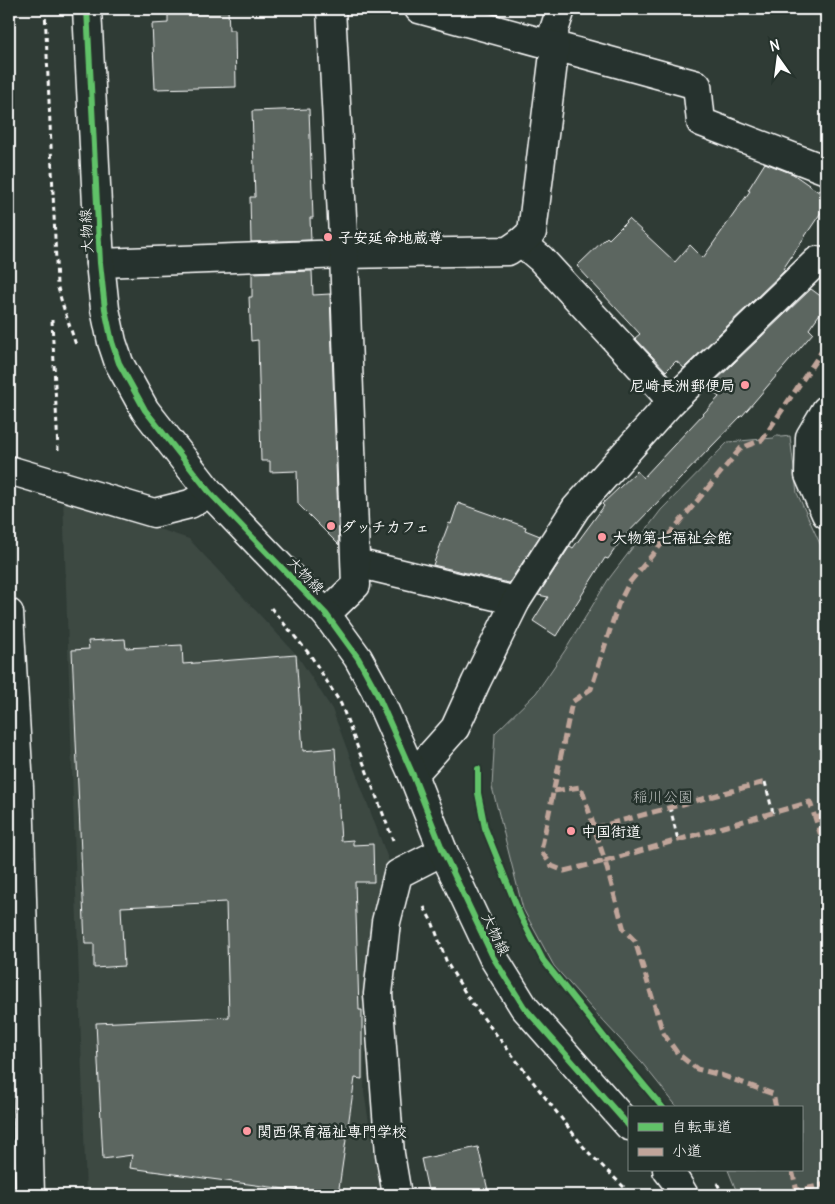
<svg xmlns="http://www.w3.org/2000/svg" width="835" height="1204" viewBox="0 0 835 1204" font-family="Delius,'Klee One',sans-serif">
<rect width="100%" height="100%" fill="#2f3b35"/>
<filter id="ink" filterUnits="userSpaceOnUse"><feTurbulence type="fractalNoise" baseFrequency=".02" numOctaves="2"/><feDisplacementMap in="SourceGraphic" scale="10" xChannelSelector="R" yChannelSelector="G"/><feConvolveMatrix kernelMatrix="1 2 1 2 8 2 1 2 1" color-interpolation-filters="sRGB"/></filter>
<g filter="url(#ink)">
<path fill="#3c4842" d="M 63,497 L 189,539 L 297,655 L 332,709 L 390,864 L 376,896 L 366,1005 L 364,1092 L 381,1195 L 86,1195 Z"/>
<path fill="#4a544f" stroke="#a4aaa7" d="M 775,436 L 779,436 L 781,437 L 790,436 L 797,493 L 826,557 L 826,1195 L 738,1195 L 728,1170 L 801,1170 L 801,1108 L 678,1108 L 642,1063 L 593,1010 L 554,966 L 523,909 L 492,787 L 495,733 L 536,693 L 566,649 L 608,580 L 661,510 L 728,442 L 774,438 Z"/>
<g fill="#5b6661" stroke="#fff">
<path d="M 168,9 L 228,9 L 229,30 L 235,30 L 236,87 L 155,89 L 152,24 L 168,23 Z"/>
<path d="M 309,109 L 313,218 L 310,218 L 311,240 L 251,242 L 250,197 L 255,197 L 252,111 Z"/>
<path d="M 765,163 L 793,174 L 826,197 L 826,205 L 783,269 L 785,270 L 684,368 L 676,361 L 666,371 L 635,338 L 640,334 L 577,266 L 607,237 L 609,239 L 629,219 L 675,262 L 690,245 L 703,258 L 750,191 L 748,190 Z"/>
<path d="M 312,271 L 313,295 L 330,294 L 339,545 L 298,504 L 297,471 L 270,472 L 270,461 L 261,461 L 258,340 L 251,341 L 249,297 L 252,297 L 252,273 Z"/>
<path d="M 811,289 L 826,300 L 826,305 L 809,329 L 813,333 L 742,416 L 741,416 L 622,539 L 608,559 L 605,558 L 556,636 L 533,621 L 548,597 L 538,595 L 570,546 L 573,548 L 604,506 L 602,504 L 637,471 L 643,478 L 719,397 L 708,388 Z"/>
<path d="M 458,503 L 526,527 L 525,530 L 540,536 L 509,583 L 433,565 L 449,523 L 451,524 Z"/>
<path d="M 125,639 L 126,648 L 182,645 L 183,664 L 296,655 L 303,751 L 335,748 L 341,841 L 353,840 L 353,845 L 373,844 L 374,882 L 355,882 L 359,1010 L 362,1010 L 362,1079 L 355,1078 L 338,1195 L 329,1195 L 130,1168 L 132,1155 L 103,1159 L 96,1023 L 229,1017 L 226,902 L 121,907 L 124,966 L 94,968 L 94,944 L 85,944 L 72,650 L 89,649 L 88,641 Z"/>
<path d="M 478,1147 L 489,1195 L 429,1195 L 421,1159 Z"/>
</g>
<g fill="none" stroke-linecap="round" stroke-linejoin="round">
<g stroke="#fff" stroke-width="31">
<g id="street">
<path d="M 561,9 L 554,30 L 555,46 L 697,85 L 701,122 L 826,170"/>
<path d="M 521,242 L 541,259 L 672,401"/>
<path d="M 100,263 L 344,254 L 508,251 L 521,242 L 532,232 L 555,46 L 419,9"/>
<path d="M 826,410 L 810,437 L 809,475 L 826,514"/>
<path d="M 9,470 L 154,513 L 190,504 L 210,493"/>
<path d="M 356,563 L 516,601"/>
<path d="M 9,613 L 19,787 L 30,1195"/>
<path d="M 326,614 L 356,585 L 344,254 L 331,9"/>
<path d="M 413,775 L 455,728 L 476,682 L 516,601 L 576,508 L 672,401 L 817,261 L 826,264"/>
<path d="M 397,1195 L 390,1154 L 378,994 L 386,922 L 398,874 L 443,851"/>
</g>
</g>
<g stroke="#fff" stroke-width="31">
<g id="secondary">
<path d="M 87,9 L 100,263 L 105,309 L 112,342 L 119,363 L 145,410 L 210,493 L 326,614 L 358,658 L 375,689 L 413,775 L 443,851 L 493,957 L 524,1007 L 629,1126"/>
<path d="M 667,1170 L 677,1183 L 684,1195"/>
</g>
</g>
<g stroke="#fff" stroke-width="3" stroke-dasharray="5 4" stroke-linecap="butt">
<path d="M 45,9 L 57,284 L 62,303 L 76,345"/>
<path d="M 52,320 L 58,450"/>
<path d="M 271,608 L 311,656 L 341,704 L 393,840"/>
<path d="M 478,769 L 478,793 L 485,828 L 521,917 L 543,960 L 609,1043 L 663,1108"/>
<path d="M 765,782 L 773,813"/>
<path d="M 670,807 L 678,840"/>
<path d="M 424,907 L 433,924 L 447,963 L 471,1002 L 586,1150 L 632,1195"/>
<path d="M 717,1183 L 723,1195"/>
</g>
<use href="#street" stroke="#26332d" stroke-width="28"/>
<use href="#secondary" stroke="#26332d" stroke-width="28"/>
<g stroke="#c0a59a" stroke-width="5" stroke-dasharray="10 5" stroke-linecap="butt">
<path d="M 554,791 L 581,787 L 605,861 L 810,802 L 820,833 L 826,832"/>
<path d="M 815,818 L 826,815"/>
<path d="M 594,828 L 765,782"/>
<path d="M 776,1108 L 773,1094 L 721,1075 L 697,1069 L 678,1054 L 663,1033 L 635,941 L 624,930 L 605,861 L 564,871 L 552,866 L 541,851 L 572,702 L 591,689 L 618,605 L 629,583 L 741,448 L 762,440 L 826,345"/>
<path d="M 792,1170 L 797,1191 L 826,1184"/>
</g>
<g stroke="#26332d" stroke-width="9">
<g id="cycleway">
<path d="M 87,9 L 100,263 L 105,309 L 112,342 L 119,363 L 145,410 L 210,493 L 326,614 L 358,658 L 375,689 L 413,775 L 443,851 L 493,957 L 524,1007 L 629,1126"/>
<path d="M 478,769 L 478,793 L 485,828 L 521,917 L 543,960 L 609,1043 L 663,1108"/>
</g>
</g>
<use href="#cycleway" stroke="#61c268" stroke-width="6"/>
</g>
</g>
<g fill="#ff9aa2" stroke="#26332d" stroke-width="2">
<circle cx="328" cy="237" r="5"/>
<circle cx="745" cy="385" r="5"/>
<circle cx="331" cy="526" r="5"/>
<circle cx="602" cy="537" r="5"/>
<circle cx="571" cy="831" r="5"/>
<circle cx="247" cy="1131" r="5"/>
</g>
<g text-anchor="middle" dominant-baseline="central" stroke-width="5" stroke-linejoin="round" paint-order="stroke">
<g font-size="15" fill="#fff" stroke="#26332d">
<text transform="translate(86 231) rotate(-93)">大物線</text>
<text transform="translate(306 575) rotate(46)">大物線</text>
<text transform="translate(496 934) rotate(64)">大物線</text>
</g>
<g font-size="15" font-weight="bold" fill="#fff" stroke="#26332d" text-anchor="start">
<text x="338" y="237">子安延命地蔵尊</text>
<text x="735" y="385" text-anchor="end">尼崎長洲郵便局</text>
<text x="341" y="526">ダッチカフェ</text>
<text x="612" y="537">大物第七福祉会館</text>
<text x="581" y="831">中国街道</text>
<text x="257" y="1131">関西保育福祉専門学校</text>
</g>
<g font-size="15" fill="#b7bbb9" stroke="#26332d">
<text x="663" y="796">稲川公園</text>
</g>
</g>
<rect width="835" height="1204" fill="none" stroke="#26332d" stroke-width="30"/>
<rect x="15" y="15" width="805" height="1174" fill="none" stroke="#fff" stroke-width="2" filter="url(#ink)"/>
<rect x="628" y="1106" width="175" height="65" fill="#26332d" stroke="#7d8581"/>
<rect x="638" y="1123" width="25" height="8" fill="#61c268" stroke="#7d8581"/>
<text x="672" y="1132" font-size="15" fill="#ffffff">自転車道</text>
<rect x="638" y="1148" width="25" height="8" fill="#c0a59a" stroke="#7d8581"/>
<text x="672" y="1156" font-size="15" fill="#ffffff">小道</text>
<g transform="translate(778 58) rotate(346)" stroke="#26332d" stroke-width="4" paint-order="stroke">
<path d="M0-4L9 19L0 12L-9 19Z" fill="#ffffff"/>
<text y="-8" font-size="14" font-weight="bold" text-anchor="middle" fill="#ffffff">N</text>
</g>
</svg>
